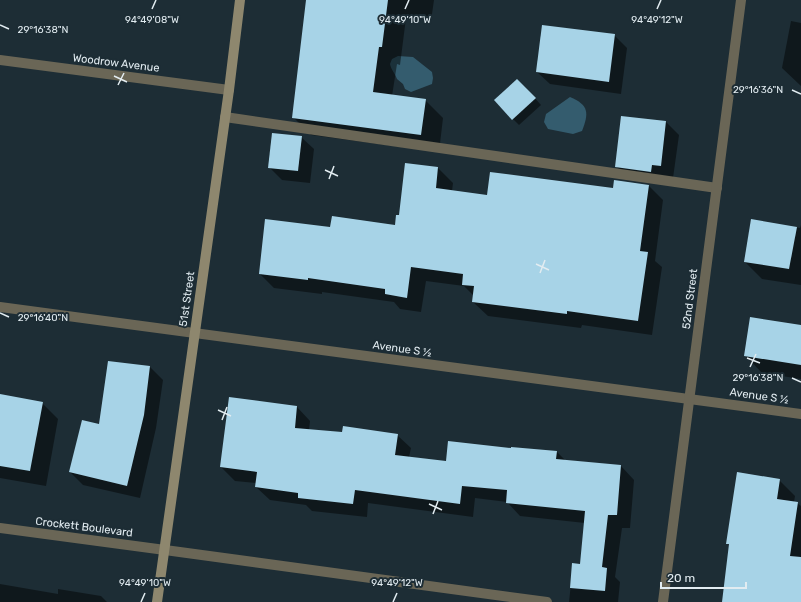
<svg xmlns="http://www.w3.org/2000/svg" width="801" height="602" viewBox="0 0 801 602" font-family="Rubik,sans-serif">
<rect width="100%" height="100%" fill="#1d2d35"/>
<g fill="#345c6e">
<path d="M 398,56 L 413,57 L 432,72 L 433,78 L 432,84 L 411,92 L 405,89 L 403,84 L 397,79 C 395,73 391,70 390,64 L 392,59 Z"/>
<path d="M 570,97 C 589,105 589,113 582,131 L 573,134 L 548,129 L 544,122 L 546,114 Z"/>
</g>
<g fill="#0007">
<path d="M 307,0 L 434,0 L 431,21 L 406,18 L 400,65 L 397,64 L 392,96 L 425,100 L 443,118 L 439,152 L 311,135 L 293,117 Z"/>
<path d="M 791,21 L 801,23 L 801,86 L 782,68 Z"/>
<path d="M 614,35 L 627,48 L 621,94 L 550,84 L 537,72 Z"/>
<path d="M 524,86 L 541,105 L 519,125 L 513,119 Z"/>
<path d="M 666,122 L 679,135 L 673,178 L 629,179 L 616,166 Z"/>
<path d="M 301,137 L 314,149 L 310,183 L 282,180 L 269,167 Z"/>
<path d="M 406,164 L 438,168 L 453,183 L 452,191 L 487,196 L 614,189 L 649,186 L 663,200 L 655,261 L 662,267 L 652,335 L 582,325 L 581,328 L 488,316 L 473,302 L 474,296 L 464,286 L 426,281 L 421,312 L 400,309 L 394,302 L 322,292 L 322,294 L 274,288 L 260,274 L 331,228 L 396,226 L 400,216 Z"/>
<path d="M 752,221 L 800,228 L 801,225 L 801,285 L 762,279 L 745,262 Z"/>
<path d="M 801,326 L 801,379 L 762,373 L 745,355 Z"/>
<path d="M 150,367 L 163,380 L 156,428 L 140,498 L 83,485 L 70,472 L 100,426 Z"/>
<path d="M 0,395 L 42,403 L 58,419 L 46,486 L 0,478 Z"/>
<path d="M 230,398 L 297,407 L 310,421 L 309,430 L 343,434 L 397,435 L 411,448 L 409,457 L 447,462 L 557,452 L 565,460 L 621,466 L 634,480 L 630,528 L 622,528 L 615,577 L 620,582 L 618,602 L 569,602 L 573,565 L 581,566 L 585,523 L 520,516 L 507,502 L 475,498 L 473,517 L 368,503 L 367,517 L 312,511 L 306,505 L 270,500 L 256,487 L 257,483 L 235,481 L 221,467 Z"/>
<path d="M 779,480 L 795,496 L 794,502 L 797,503 L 801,506 L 801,602 L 723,602 L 730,546 L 728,543 Z"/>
<path d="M 0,584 L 58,594 L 58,589 L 101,596 L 107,602 L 0,602 Z"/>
</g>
<g fill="#a7d3e7">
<path d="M 306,0 L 388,0 L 382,47 L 379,47 L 373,92 L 426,99 L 421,135 L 292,118 Z"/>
<path d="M 542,25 L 615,34 L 609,82 L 536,72 Z"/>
<path d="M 517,79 L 536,98 L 512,120 L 494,100 Z"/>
<path d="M 621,116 L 666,121 L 661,166 L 652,165 L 651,172 L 615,167 Z"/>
<path d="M 272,133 L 302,136 L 298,171 L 268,168 Z"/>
<path d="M 405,163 L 438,167 L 436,188 L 487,195 L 490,172 L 613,188 L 614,180 L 649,185 L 640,251 L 648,252 L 638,321 L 567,311 L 567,314 L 472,302 L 474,286 L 462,285 L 463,274 L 411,267 L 407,298 L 385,294 L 385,289 L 308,278 L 308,280 L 259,274 L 265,219 L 330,227 L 332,216 L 395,225 L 396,215 L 399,215 Z"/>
<path d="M 751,219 L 797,227 L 789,269 L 744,262 Z"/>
<path d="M 750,317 L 801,325 L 801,365 L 744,356 Z"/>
<path d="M 108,361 L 150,366 L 144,415 L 127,486 L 69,472 L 82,420 L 99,424 Z"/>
<path d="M 0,394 L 43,402 L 30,471 L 0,466 Z"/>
<path d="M 229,397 L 297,406 L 295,428 L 342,432 L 343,426 L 398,434 L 395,455 L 446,461 L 448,441 L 511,448 L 511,447 L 557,451 L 556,459 L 621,465 L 617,515 L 608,515 L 602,567 L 607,568 L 605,591 L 570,588 L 572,563 L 580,564 L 585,511 L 506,503 L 507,490 L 462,486 L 460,504 L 355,490 L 353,504 L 298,498 L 298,493 L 255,487 L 257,472 L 220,467 Z"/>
<path d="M 737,472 L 780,479 L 777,499 L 798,502 L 790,556 L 801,557 L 801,602 L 722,602 L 729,544 L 726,544 Z"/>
</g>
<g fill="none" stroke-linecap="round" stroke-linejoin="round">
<g stroke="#6a6656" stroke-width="10">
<path d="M 225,117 L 717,188"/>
<path d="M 165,550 L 547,602"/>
</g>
<g stroke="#6a6656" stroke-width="10">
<path d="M 0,60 L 229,90"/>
<path d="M 0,307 L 801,414"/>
<path d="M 0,528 L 165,550"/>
<path d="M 663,602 L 741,0"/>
</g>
<path stroke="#8e876e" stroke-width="10" d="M 157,602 L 229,90 L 240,0"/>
</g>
<path fill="none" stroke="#e2ecf1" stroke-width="1.5" d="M 152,9 L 156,0M 405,9 L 409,0M 657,9 L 661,0M 0,25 L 9,29M 114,76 L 127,82M 118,85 L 124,73M 792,90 L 801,94M 325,170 L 338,176M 329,179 L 334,166M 536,264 L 549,270M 540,273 L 545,260M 0,313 L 9,317M 747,358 L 760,363M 750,367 L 756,354M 792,378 L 801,382M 218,410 L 231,416M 222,420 L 227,407M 429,504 L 442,510M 433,514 L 438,501M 141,602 L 145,593M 393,602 L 397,593"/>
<g text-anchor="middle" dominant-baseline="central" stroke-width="4" stroke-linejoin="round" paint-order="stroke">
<g font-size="11" fill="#e2ecf1" stroke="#1d2d35">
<text transform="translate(116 63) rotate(7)">Woodrow Avenue</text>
<text transform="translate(187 299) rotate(-82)">51st Street</text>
<text transform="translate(690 299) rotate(-83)">52nd Street</text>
<text transform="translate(402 349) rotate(8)">Avenue S ½</text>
<text transform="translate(759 396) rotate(8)">Avenue S ½</text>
<text transform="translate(84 527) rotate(7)">Crockett Boulevard</text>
</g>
</g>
<g font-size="10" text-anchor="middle" fill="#e2ecf1" stroke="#1d2d35" stroke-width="4" stroke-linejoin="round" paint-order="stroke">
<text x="152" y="23">94°49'08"W</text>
<text x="405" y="23">94°49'10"W</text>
<text x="657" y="23">94°49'12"W</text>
<text x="43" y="33">29°16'38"N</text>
<text x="758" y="93">29°16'36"N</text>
<text x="43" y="321">29°16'40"N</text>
<text x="758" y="381">29°16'38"N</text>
<text x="145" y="586">94°49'10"W</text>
<text x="397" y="586">94°49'12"W</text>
</g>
<path d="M661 582v6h85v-6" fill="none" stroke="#e2ecf1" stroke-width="2"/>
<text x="667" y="582" font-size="12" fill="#e2ecf1" stroke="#1d2d35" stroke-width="3" paint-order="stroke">20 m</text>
</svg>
